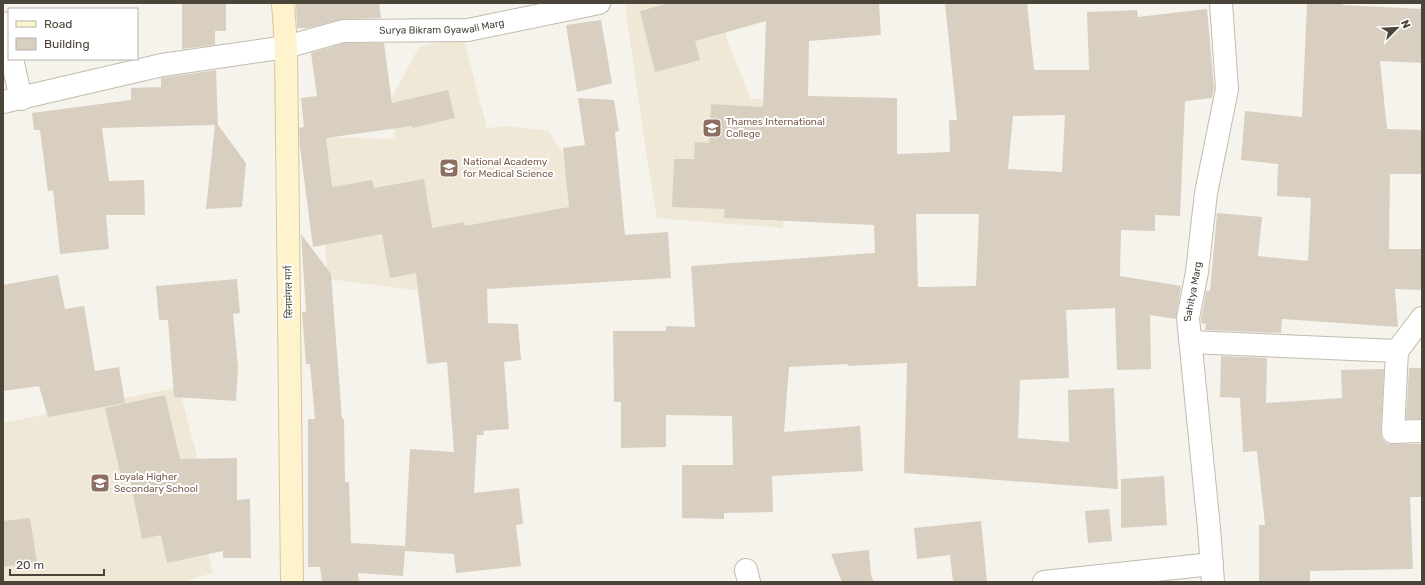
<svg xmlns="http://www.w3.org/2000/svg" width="1425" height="585" viewBox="0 0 1425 585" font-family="Rubik,'Noto Sans Devanagari',sans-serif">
<rect width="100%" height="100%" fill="#f6f3ec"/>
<g fill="#efe8d6">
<path d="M 636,3 L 724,3 L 726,37 L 751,99 L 781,99 L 783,228 L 657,218 L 647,158 L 625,5 Z"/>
<path d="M 463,36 L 487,128 L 509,126 L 549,131 L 567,160 L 602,271 L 431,292 L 328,279 L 322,210 L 321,137 L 395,139 L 392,97 L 419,47 Z"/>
<path d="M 179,387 L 202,476 L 192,490 L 213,573 L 183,582 L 3,582 L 3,423 Z"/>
</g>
<g fill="#d8cfc1" fill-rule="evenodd">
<path d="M 182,3 L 226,3 L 226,31 L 215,31 L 215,45 L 182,49 Z"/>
<path d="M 296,3 L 379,3 L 381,18 L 343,19 L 308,28 L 297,28 Z"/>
<path d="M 670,3 L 879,3 L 881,35 L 809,41 L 808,96 L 897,98 L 897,154 L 950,152 L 949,120 L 957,120 L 945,3 L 1027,3 L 1034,70 L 1089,70 L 1087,12 L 1137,10 L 1138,17 L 1207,9 L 1214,88 L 1212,98 L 1185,101 L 1180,216 L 1155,215 L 1155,231 L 1121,230 L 1120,276 L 1181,286 L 1176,319 L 1150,315 L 1151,369 L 1117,370 L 1115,308 L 1066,310 L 1069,378 L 1020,380 L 1018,438 L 1069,442 L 1068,390 L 1114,388 L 1118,489 L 904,473 L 907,363 L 848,366 L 848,364 L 789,367 L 784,432 L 860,426 L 863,471 L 772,476 L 773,512 L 724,513 L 724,519 L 682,518 L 682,465 L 733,465 L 732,416 L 666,415 L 666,447 L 621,448 L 621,402 L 614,402 L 613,331 L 666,331 L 666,326 L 695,327 L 691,266 L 875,253 L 874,225 L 724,218 L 725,209 L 672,207 L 674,159 L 694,159 L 695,142 L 709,143 L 711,104 L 763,107 L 766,21 L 695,41 L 700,60 L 655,72 L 640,11 ZM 1065,115 L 1062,172 L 1008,169 L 1013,116 ZM 916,214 L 979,214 L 976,286 L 918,287 Z"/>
<path d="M 1307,3 L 1342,3 L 1343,5 L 1422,9 L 1422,63 L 1380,61 L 1387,129 L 1422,130 L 1422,174 L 1390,174 L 1389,249 L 1422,249 L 1422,290 L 1395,289 L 1398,327 L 1282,319 L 1281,333 L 1205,330 L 1206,324 L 1201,323 L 1201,319 L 1206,291 L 1210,291 L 1217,213 L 1262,217 L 1258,256 L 1308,261 L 1311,198 L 1277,196 L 1278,164 L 1241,160 L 1245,111 L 1302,117 Z"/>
<path d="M 601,20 L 612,83 L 577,92 L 566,25 Z"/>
<path d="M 345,43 L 384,43 L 392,103 L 448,90 L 455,118 L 412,128 L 412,126 L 326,138 L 332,187 L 372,180 L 374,188 L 424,179 L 432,228 L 463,222 L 465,226 L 569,207 L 563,148 L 585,145 L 578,98 L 614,100 L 619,131 L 615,132 L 625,235 L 668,232 L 671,278 L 487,289 L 488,323 L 518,324 L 521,360 L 504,362 L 509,429 L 483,431 L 484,435 L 477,435 L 474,493 L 519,488 L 523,524 L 516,525 L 521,566 L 456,573 L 454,554 L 405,551 L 403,576 L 358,573 L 359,582 L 322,582 L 320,567 L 308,567 L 308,419 L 315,419 L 310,364 L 306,364 L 302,312 L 306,312 L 301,234 L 331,274 L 342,419 L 344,419 L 345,482 L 349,482 L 351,543 L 405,546 L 410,449 L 454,452 L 447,362 L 427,364 L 416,273 L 390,278 L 382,234 L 313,247 L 300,147 L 299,128 L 304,127 L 301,98 L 317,96 L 311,53 Z"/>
<path d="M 216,70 L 218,125 L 246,163 L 242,207 L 206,209 L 215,125 L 102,128 L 109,181 L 144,180 L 145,215 L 106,215 L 109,249 L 60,254 L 53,190 L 48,191 L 40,130 L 34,130 L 32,113 L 131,100 L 131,88 L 161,87 L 161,78 Z"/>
<path d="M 58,275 L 65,309 L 84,306 L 95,371 L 119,367 L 125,403 L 48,417 L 39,386 L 3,391 L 3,285 Z"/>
<path d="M 237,279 L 240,313 L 233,314 L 238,367 L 236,401 L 174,397 L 168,320 L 159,320 L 156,286 Z"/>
<path d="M 1221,356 L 1267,358 L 1266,403 L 1342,398 L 1341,370 L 1384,369 L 1381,431 L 1382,438 L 1386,443 L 1393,444 L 1422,444 L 1422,497 L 1410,497 L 1413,569 L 1310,571 L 1310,581 L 1259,581 L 1259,525 L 1265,525 L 1257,451 L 1243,452 L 1240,398 L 1220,397 Z"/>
<path d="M 1409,368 L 1422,368 L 1422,419 L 1406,419 Z"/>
<path d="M 165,395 L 180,459 L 237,458 L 237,500 L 250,499 L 251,558 L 223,558 L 223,551 L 167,563 L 161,535 L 142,539 L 130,479 L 122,481 L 105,408 Z"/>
<path d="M 1164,476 L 1167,525 L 1121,528 L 1121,479 Z"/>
<path d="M 1109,509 L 1112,541 L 1088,543 L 1085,511 Z"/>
<path d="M 30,518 L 37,562 L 3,567 L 3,521 Z"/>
<path d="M 981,521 L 987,582 L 953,582 L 950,555 L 917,559 L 914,528 Z"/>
<path d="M 869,550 L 871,575 L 874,582 L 842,582 L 831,554 Z"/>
</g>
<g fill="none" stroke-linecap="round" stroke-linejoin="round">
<g stroke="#c2bbae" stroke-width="24">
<g id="street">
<path d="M 3,23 L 9,47"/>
<path d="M 12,59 L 21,99"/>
<path id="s1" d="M 3,102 L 162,65 L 286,47 L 343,31 L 468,30 L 599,3"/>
<path d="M 1191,342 L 1397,351 L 1393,432 L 1422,431"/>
<path d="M 1397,351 L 1422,318"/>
<path d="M 746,570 L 749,582"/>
<path d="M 1044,582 L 1212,564"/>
<path id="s2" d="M 1213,582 L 1209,528 L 1188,318 L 1197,272 L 1206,193 L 1227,89 L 1221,3"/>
</g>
</g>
<g stroke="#d6c79b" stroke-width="24">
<path id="secondary" d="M 283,3 L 286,47 L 292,582"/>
</g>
<use href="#street" stroke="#fff" stroke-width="22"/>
<use href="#secondary" stroke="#fff3cd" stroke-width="22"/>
</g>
<defs>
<g id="university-square" transform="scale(1)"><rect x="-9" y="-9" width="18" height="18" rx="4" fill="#8d6e63" stroke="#fff"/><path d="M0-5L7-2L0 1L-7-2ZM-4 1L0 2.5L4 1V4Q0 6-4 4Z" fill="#fff"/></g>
<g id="school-square" transform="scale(1)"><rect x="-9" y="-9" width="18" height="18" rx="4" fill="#8d6e63" stroke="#fff"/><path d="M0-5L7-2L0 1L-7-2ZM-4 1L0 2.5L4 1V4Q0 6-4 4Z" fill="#fff"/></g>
</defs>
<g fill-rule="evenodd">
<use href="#university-square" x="712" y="128"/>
<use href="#university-square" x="449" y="168"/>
<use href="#school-square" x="100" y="483"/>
</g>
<g text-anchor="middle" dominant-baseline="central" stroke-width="4" stroke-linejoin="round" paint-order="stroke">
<g font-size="10" fill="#4b4439" stroke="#fff">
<text stroke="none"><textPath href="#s1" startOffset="447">Surya Bikram Gyawali Marg</textPath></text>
<text transform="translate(289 292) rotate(-91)">सिनामंगल मार्ग</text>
<text stroke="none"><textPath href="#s2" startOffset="292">Sahitya Marg</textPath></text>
</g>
<g font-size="10" fill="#785e54" stroke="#fff" text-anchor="start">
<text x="726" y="122">Thames International<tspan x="726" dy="12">College</tspan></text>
<text x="463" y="162">National Academy<tspan x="463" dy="12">for Medical Science</tspan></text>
<text x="114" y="477">Loyala Higher<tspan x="114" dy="12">Secondary School</tspan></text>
</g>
</g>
<rect width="1425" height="585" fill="none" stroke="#4b4439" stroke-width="8"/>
<rect x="8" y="8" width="130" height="52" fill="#ffffff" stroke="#b7b4b0"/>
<rect x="16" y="21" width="20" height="6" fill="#fff3cd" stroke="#b7b4b0"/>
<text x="44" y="28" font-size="12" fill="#4b4439">Road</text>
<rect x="16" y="38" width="20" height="12" fill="#d8cfc1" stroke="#b7b4b0"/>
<text x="44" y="48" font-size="12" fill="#4b4439">Building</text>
<g transform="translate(1397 28) rotate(66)" stroke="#ffffff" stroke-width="3" paint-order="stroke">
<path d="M0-3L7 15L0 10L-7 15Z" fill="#4b4439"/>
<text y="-6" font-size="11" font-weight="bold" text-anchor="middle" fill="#4b4439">N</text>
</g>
<path d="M10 569v6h94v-6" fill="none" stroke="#4b4439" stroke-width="2"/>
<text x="16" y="569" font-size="12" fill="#4b4439" stroke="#ffffff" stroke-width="3" paint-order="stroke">20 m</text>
</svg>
